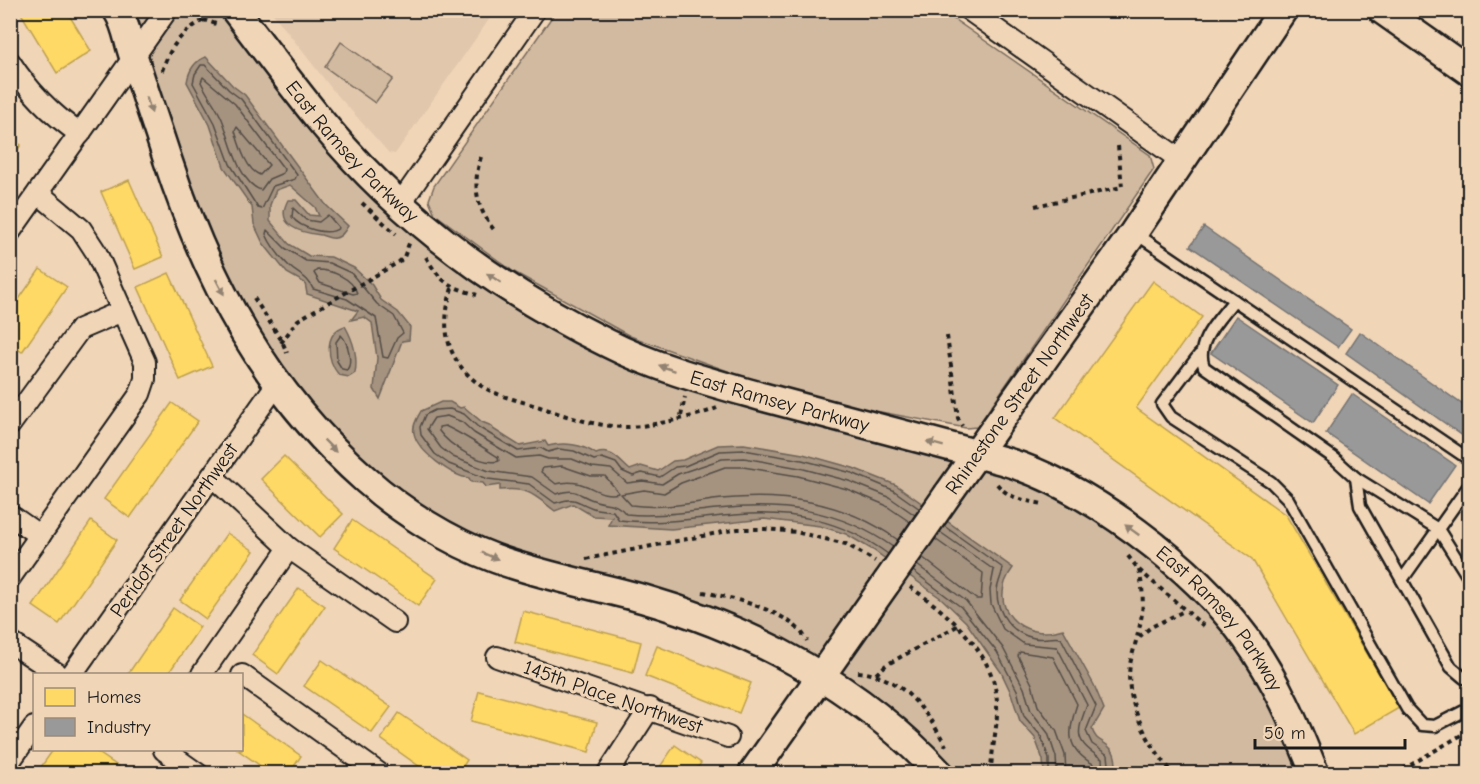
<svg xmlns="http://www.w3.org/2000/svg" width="1480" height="784" viewBox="0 0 1480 784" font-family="'Comic Neue',sans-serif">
<rect width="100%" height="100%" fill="#f1d5b7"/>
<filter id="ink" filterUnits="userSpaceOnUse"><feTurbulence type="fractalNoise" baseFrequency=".0167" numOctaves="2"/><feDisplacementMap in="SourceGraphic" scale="12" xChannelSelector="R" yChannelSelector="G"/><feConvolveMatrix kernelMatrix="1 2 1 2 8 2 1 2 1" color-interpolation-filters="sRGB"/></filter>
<g filter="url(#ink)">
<path fill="#e1c7ac" d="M 271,11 L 495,11 L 395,154 L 389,153 L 332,89 Z"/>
<g fill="#d2baa0" stroke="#776b5e" stroke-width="1.5">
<path d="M 124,11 L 223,11 L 285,89 L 539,314 L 1004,471 L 1097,516 L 1195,593 L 1258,675 L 1306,773 L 955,773 L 875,702 L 515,555 L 444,522 L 378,476 L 290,388 L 223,272 Z"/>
<path d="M 556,11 L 942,11 L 1150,155 L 1154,169 L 977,427 L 966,428 L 854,407 L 739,375 L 630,336 L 514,272 L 435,214 L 429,200 L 434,186 Z"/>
<path d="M 341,42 L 393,79 L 375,103 L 325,67 Z"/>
</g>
<g fill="#a59380" stroke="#6e6358" stroke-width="1.5">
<path d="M 206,57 L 233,86 L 245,95 L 326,205 L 348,226 C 345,231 341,238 335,238 C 331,239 325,236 321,235 C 301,233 274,226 288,200 L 296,200 L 309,215 L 319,216 L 315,207 L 290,185 L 276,190 L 270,205 L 270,221 L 289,244 L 309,256 L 331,257 L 354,268 L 372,285 L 381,300 L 398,312 L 410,327 L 409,340 L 402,341 L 380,399 L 374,389 L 377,358 L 372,323 L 364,317 L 351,320 L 358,311 L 307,294 L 305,283 L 287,273 L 263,243 L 254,224 L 252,207 L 224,167 L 210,125 L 187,82 C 189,70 194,61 206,57 Z"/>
<path d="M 345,326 C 353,340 358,357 355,373 L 349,377 L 339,375 C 327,361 323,333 345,326 Z"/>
<path d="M 441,402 L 450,402 L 460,408 L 464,407 L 482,422 L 492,426 L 493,429 L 520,446 L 545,441 L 548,446 C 564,442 582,444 596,454 C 612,448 620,462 630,470 L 641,466 L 658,471 L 673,461 L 683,460 L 718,445 L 744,444 L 803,454 L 853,468 L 896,485 L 1013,568 C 984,606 1022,643 1063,629 L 1094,685 L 1104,709 L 1092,729 C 1096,743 1105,740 1112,750 C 1118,758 1114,765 1118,773 L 1044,773 L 1043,760 L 1035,738 L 1020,721 L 1011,693 L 1001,672 L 966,622 L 942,599 L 873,550 L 846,534 L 820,526 L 764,519 L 671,529 L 608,525 L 612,517 L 593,516 L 573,504 L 555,511 C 533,494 528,487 500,490 L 500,485 L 486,487 L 483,483 L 471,482 L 469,478 C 453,477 417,451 414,433 C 412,425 418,417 421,411 Z"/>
</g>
<g fill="#ffd966" stroke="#bba050" stroke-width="1.5">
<path d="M 19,10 L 66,10 L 91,51 L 57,73 Z"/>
<path d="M 10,138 L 21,145 L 10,160 Z"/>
<path d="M 129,180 L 163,257 L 135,269 L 101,192 Z"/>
<path d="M 40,269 L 67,287 L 22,352 L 10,344 L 10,312 Z"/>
<path d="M 169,273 L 212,366 L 180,380 L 138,287 Z"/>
<path d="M 1153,281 L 1202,317 L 1136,408 L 1286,515 L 1399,708 L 1354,734 L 1252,559 L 1055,418 Z"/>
<path d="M 172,403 L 198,421 L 130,518 L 104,499 Z"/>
<path d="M 284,456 L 343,514 L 320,537 L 261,479 Z"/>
<path d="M 352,520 L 437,579 L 418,606 L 334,548 Z"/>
<path d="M 91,521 L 117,540 L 59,624 L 33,606 Z"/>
<path d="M 227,533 L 254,551 L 206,619 L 180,600 Z"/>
<path d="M 299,588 L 325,606 L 278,674 L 252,655 Z"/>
<path d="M 173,608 L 200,627 L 168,674 L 128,674 Z"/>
<path d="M 523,611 L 641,642 L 633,673 L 515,642 Z"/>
<path d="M 657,646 L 751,683 L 739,713 L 645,676 Z"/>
<path d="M 322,660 L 391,707 L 372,733 L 304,686 Z"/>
<path d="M 479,691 L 597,722 L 589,752 L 471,721 Z"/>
<path d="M 399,713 L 467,760 L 458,774 L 430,774 L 381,739 Z"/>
<path d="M 242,714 L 301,756 L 289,774 L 272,774 L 238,750 L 242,750 Z"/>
<path d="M 675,745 L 701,763 L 693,774 L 655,774 Z"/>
<path d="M 53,750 L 94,750 L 119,767 L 114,774 L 36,774 Z"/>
<path d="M 315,766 L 326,774 L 309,774 Z"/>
</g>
<g fill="#999" stroke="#747474" stroke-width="1.5">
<path d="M 1204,227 L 1351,329 L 1338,347 L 1190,246 Z"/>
<path d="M 1236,316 L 1338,385 L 1313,423 L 1211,353 Z"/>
<path d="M 1360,332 L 1470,410 L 1470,441 L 1346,353 Z"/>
<path d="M 1352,394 L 1455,465 L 1428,504 L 1326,433 Z"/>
</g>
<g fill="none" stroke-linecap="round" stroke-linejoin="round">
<g stroke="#534c44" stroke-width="1.5">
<path d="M 201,65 L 205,65 L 229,90 L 241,99 L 297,175 L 295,179 L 273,186 L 262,209 L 258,208 L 230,164 L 215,123 L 193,83 L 195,74 Z"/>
<path d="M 203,77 L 235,104 L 284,169 L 283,173 L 269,179 L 261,190 C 238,183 230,138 222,119 C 216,105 207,95 201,82 Z"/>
<path d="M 237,127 L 269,165 L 260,175 C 246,170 239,144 235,131 Z"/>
<path d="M 293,208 L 306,220 L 319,222 L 328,215 L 339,228 C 328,237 300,228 292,217 Z"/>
<path d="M 267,230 L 285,248 L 306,261 L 329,263 L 351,273 L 377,304 L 394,316 L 403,333 L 397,338 L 388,358 L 383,357 L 376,318 L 347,299 L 313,289 C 308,276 299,276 289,266 C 280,257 271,246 266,234 Z"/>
<path d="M 317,270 C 332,270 352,278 357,293 L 353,294 L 320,283 L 314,273 Z"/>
<path d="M 341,335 C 348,342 353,362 347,370 L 342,369 L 337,361 L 336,342 Z"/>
<path d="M 445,426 C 463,434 481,446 498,457 L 499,461 C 481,466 449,445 439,431 L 439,427 Z"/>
<path d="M 562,466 L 591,476 L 605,476 L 619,493 C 595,499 588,476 556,484 L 541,472 L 543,468 Z"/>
<path d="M 944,526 L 1003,568 C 1002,575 998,582 997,590 C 996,613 1012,634 1034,638 C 1043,640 1053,636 1061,638 L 1096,706 L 1086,731 L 1092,744 L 1108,755 L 1110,774"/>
<path d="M 940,532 L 994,570 L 990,590 L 991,604 L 1003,629 L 1024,644 L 1057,647 L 1087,705 C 1076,734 1074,741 1102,759 L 1103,774"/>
<path d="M 898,540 C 842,500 781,492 713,500 C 686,504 659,509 631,505 L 621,494 L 644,490 L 664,493 L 681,483 L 725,467 L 743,467 L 798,476 L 847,489 L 885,505 L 910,522"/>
<path d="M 893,547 C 839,509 782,502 717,509 C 686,512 657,517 626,514 C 616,502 610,505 596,501 C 576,495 579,487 556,494 L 532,477 L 489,471 L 453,457 L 441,448 L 427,429 L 434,418 L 447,416 L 462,422 L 474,433 L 516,458 L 539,456 L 548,459 L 572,459 L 592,467 L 611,469 L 627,483 L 643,481 L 662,484 L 678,474 L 722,459 L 744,458 L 800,468 L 849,481 L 889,497 L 915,515"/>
<path d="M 888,554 C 842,520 792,510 735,515 C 695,518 659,525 619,520 L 613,511 C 606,510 599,510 593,508 C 573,501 578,496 555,503 L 529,484 L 488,479 L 449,464 L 435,454 L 421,435 L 420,427 L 425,415 L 435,410 L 450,409 L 464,414 L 478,427 L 518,451 L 541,448 L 548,452 L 559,449 L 574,451 L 594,460 L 602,458 L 616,463 L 622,471 L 633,476 L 642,473 L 660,477 L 675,467 L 685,466 L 720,451 L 744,450 L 802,460 L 852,473 L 893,490 L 920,509"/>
<path d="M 922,557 L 976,599 L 981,599 L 983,573 L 935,539"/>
<path d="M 917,565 L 966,601 L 1003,648 L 1024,688 L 1031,711 L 1048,733 L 1056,757 L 1057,774"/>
<path d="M 913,571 L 961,607 L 997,652 L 1017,690 L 1024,716 L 1041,736 L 1049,759 L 1049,774"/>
<path d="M 1066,774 L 1065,755 L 1056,730 L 1038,706 L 1032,684 L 1018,656 L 1020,652 L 1053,657 L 1077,704 C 1068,731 1065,748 1093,764 L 1093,774"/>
</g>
<g stroke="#1c1c1c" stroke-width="15">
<g id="lane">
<path d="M 1135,233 L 1470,460"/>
<path d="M 1234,300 C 1220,319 1194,342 1204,367 L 1334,458 L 1356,478 L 1360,506 L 1451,667 L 1464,678 L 1470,677"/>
<path d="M 1199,355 L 1162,404 L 1171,417 L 1271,482 L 1288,499 L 1407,709 L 1422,725 L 1435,726 L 1470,708"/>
<path d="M 1356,478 L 1438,529 L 1470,580"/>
<path d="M 1402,580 L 1470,484"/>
</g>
</g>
<g stroke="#1c1c1c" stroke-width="24">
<g id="street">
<path d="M 969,10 L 1182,161"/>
<path d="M 10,62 C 29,92 51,114 80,134"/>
<path d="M 400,204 L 535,10"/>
<path d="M 10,232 L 167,10"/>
<path d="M 10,425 L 80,329 L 120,312"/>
<path d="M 212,476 L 289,548 L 395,622"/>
<path d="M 10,515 L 40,536"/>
<path d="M 10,578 L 140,394 L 145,379 L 145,362 L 96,252 L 81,229 L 38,193"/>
<path d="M 10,642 L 58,674"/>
<path d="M 497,657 L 728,737"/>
<path d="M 72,674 L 276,385"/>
<path d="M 202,674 L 289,548"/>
<path d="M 242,675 L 380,774"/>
<path d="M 164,750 L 198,774"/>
<path d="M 10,761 L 34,727"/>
<path d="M 607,774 L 650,708"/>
</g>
</g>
<g stroke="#1c1c1c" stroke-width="32">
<g id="secondary">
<path d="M 117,10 C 126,23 128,41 133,55 C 144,90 156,124 167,158 C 208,283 266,392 366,480 C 402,512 449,541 494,558 C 542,576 594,585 644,599 C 755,631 861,688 940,774"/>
<path id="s1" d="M 235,10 C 265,49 293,88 324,125 C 401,218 499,290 607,343 C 656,368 710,382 763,397 C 843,419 924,439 1004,461 C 1088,486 1194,567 1246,638 C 1276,679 1296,726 1315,774"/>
<path d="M 1382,10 L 1470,72"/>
<path id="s2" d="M 948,494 L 1134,232 L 1283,10"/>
<path d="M 752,774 L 887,582"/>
</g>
</g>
<g stroke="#1c1c1c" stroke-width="4" stroke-dasharray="4.5 4.5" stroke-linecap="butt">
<path d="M 202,10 L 204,20 L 216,24"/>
<path d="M 162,71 C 170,47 181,32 204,20"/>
<path d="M 481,157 C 472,185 476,209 496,232"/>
<path d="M 362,203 L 396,234"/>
<path d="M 1035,206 L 1122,187 L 1118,146"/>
<path d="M 426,257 C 442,284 449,286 477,295"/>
<path d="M 452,288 C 440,327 445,359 480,385 C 496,396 521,401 540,407 C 568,417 598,427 628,427 C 651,426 696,417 717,408"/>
<path d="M 254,298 L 282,341 L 287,353"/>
<path d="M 947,336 L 958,418 L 962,426"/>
<path d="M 281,343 L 298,320 L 399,262 L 404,257 L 410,241"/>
<path d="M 681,416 L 685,397"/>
<path d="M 997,484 C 1009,499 1024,500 1043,504"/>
<path d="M 1128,556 L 1139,570 L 1206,628"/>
<path d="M 586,559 L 738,529 L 765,529 L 796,532 L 846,544 L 875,561"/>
<path d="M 1139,570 C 1147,606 1141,622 1132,656 C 1120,696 1148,745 1174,774"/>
<path d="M 910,587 C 948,613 997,654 997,705 C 998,728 991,750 991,774"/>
<path d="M 703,592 C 733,598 793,611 807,641"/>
<path d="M 1139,637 L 1151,627 L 1184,611"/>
<path d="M 858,672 C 901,675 927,711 946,746"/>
<path d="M 876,674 L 886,665 L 957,626"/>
<path d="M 1395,774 L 1470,730"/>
</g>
<use href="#lane" stroke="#f1d5b7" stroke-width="10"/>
<use href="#street" stroke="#f1d5b7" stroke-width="20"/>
<use href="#secondary" stroke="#f1d5b7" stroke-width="27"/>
<g stroke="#1c1c1c" stroke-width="32" stroke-linecap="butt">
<path id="secondary-bridge" d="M 887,582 L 948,494"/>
</g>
<use href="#secondary-bridge" stroke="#f1d5b7" stroke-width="27"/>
</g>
<defs><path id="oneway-solid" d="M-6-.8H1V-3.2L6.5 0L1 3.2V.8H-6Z" transform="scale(1.5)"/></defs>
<g fill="#918271">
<use href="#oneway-solid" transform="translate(149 105) rotate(72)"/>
<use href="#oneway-solid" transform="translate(494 278) rotate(-147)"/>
<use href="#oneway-solid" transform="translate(220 287) rotate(62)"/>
<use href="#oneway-solid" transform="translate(667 368) rotate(-161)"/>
<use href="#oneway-solid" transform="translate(935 444) rotate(-165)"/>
<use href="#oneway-solid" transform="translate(330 446) rotate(45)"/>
<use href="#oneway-solid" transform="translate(1132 530) rotate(-144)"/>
<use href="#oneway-solid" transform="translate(490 556) rotate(23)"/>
</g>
</g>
<g text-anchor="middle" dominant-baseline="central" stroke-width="6" stroke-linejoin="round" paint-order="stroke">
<g font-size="20" fill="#1c1c1c" stroke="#f1d5b7">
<text stroke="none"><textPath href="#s1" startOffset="184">East Ramsey Parkway</textPath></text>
<text stroke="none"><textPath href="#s2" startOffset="123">Rhinestone Street Northwest</textPath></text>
<text stroke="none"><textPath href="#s1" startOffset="688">East Ramsey Parkway</textPath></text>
<text transform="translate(174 530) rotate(-55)">Peridot Street Northwest</text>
<text stroke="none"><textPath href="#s1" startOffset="1192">East Ramsey Parkway</textPath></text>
<text transform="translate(613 697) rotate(19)">145th Place Northwest</text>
</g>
</g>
<rect width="1480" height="784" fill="none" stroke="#f1d5b7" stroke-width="36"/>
<rect x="18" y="18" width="1444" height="748" fill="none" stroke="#1c1c1c" stroke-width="2" filter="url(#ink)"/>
<rect x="33" y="673" width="210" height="78" fill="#f1d5b7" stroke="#9c8b79" stroke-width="1.5"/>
<rect x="45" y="688" width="30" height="18" fill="#ffd966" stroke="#9c8b79" stroke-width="1.5"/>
<text x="87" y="703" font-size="18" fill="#1c1c1c">Homes</text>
<rect x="45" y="718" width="30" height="18" fill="#999999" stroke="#9c8b79" stroke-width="1.5"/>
<text x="87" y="733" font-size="18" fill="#1c1c1c">Industry</text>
<path d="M1255 739v9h150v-9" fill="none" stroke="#1c1c1c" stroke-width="3"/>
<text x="1264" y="739" font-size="18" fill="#1c1c1c" stroke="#f1d5b7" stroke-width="4.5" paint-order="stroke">50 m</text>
</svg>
